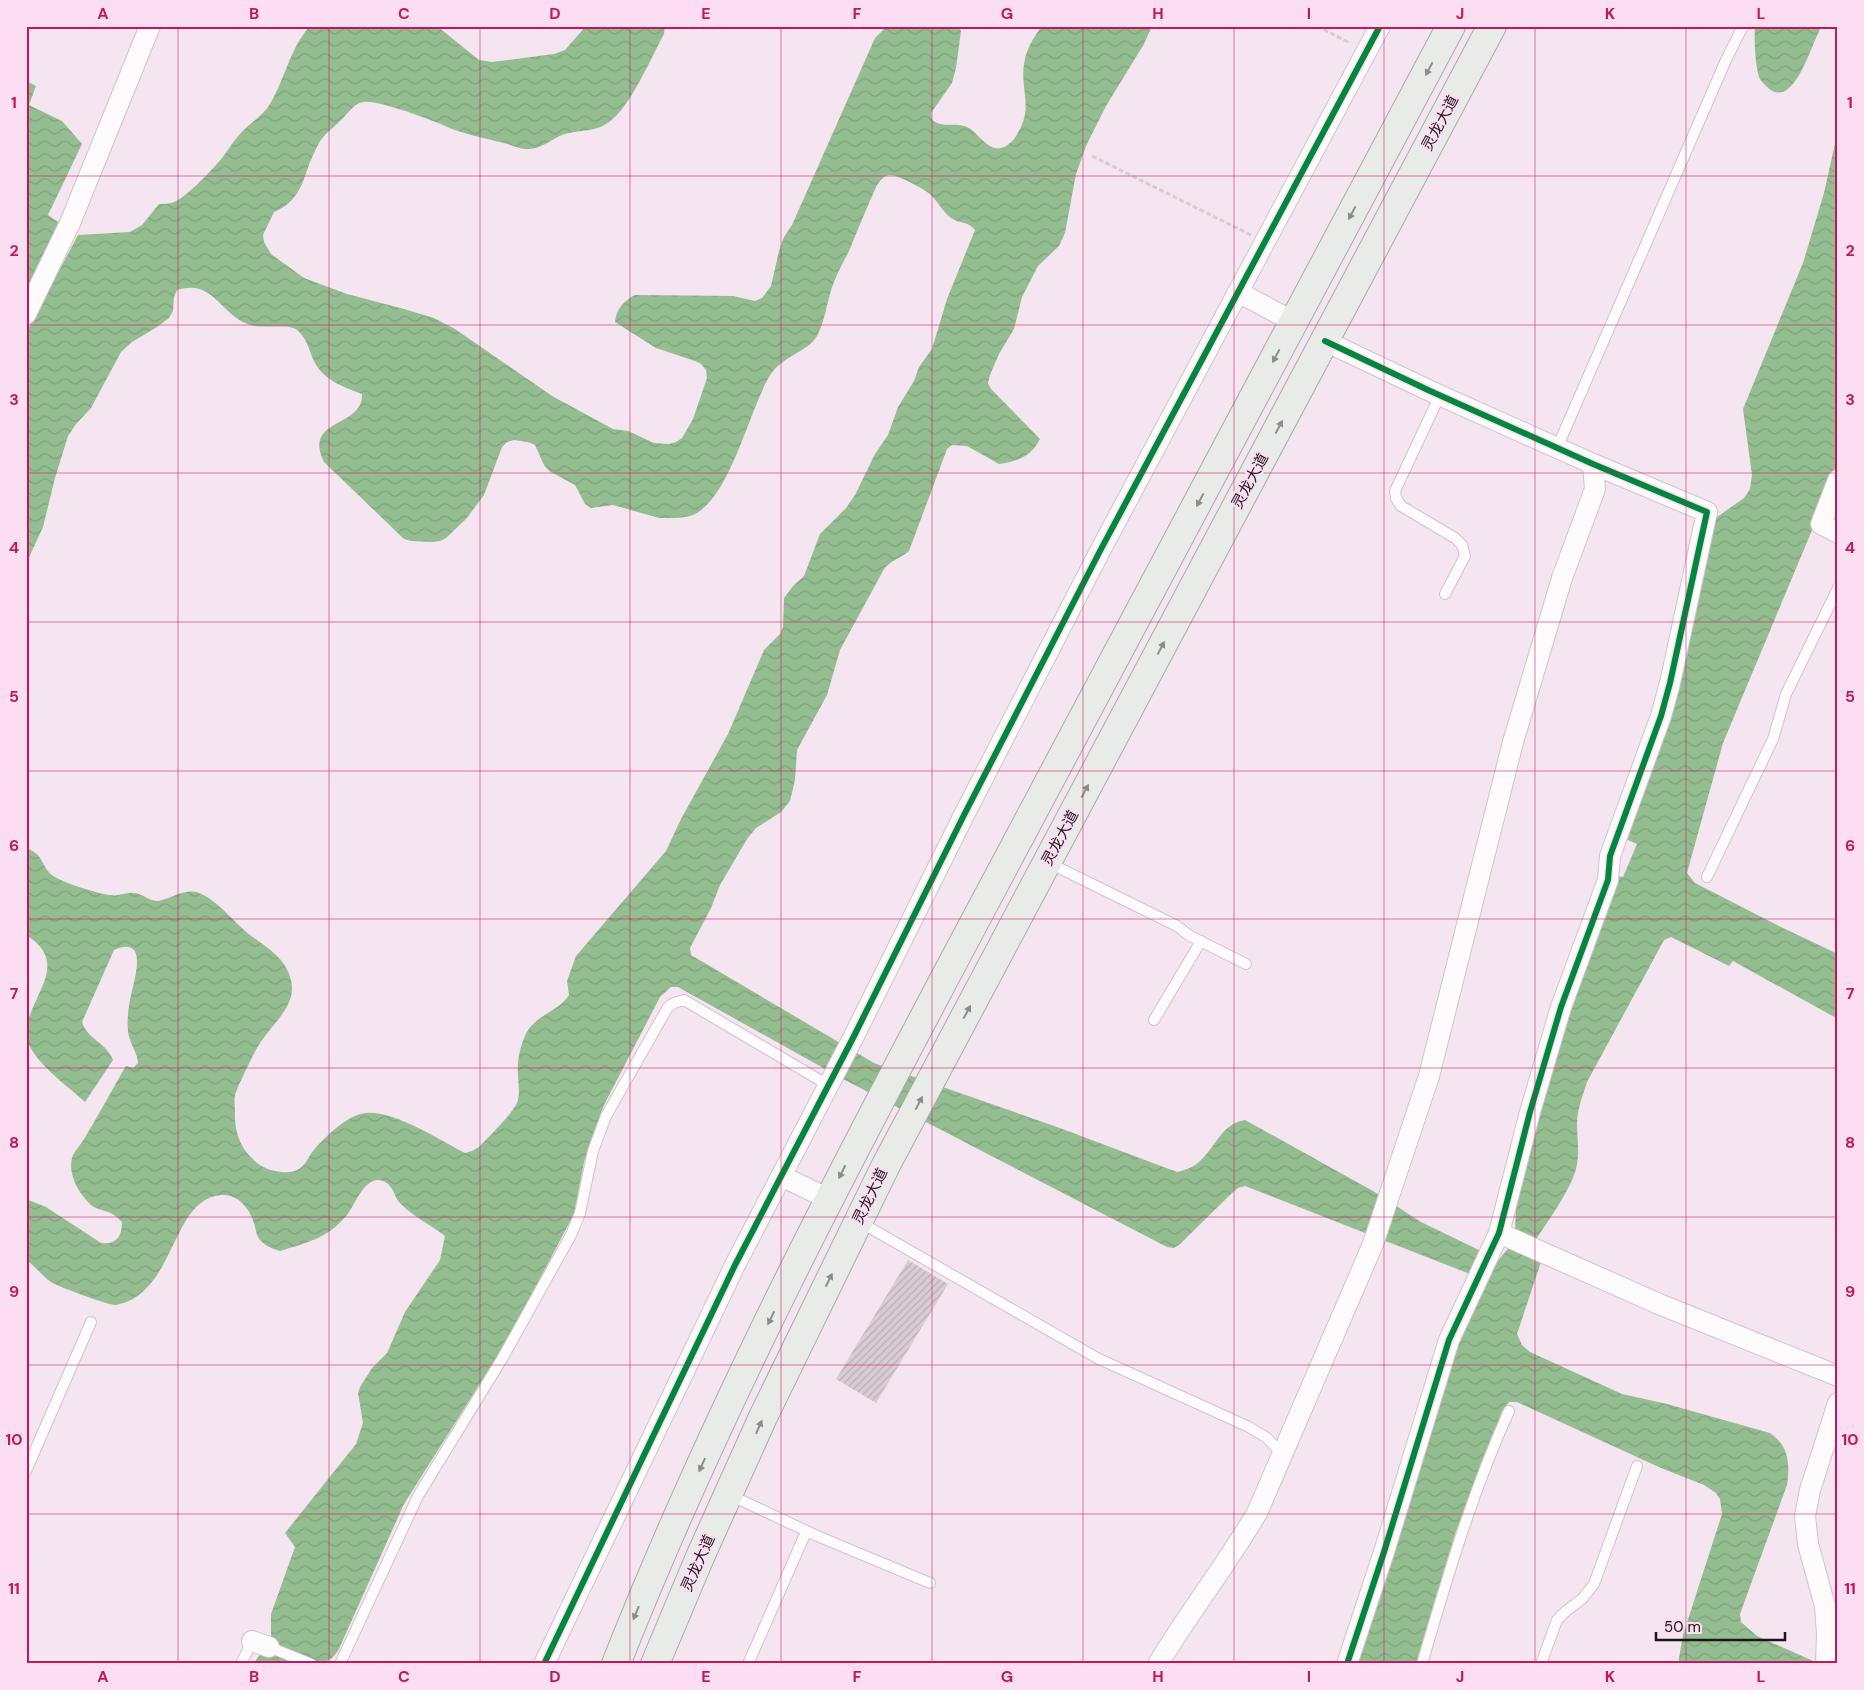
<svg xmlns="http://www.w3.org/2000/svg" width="1864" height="1690" viewBox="0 0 1864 1690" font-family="'DM Sans','Noto Sans SC',sans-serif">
<defs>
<pattern id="water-waves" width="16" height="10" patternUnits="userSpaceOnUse" patternTransform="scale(1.25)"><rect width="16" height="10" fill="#94bd91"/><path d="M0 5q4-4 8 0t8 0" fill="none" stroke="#7fa27c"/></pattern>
<pattern id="building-hatch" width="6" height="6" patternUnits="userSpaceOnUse" patternTransform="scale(1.25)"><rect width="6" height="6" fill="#d9ccd5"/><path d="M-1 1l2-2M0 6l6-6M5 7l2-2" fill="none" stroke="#baaeb6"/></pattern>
</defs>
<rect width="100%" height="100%" fill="#f5e5f0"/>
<g fill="url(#water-waves)">
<path d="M 310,26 L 437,26 L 479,60 L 492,62 L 554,54 L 565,50 L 586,26 L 665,26 L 664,34 C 651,58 635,96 616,116 C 598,134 587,128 565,134 C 552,138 544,148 530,149 C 522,150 512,145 504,143 C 484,138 462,134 443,125 C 429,119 376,99 363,102 C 353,104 348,114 340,121 C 329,132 323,134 316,149 C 302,175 305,199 274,212 L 263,235 L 264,242 L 271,254 L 304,278 L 347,294 L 404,309 L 434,318 L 455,329 L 552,396 L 613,429 L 628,431 L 654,443 L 669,444 L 676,442 L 682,438 L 693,419 L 707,378 L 706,370 L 701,364 L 695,361 L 656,348 L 615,322 C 616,309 624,301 635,295 L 733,296 L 755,301 L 762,298 L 771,286 L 779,251 L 784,237 L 792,225 L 875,38 L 887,26 L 958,26 L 961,31 L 956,68 L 952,83 L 931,113 L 932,120 C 943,129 957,121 969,128 C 977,133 983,143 992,147 C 998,150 1005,148 1010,143 C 1014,140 1016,136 1019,131 C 1033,106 1020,89 1024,64 C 1026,50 1033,38 1042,26 L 1152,26 L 1144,44 L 1106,106 L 1086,146 L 1076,174 L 1065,233 L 1059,246 L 1038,266 L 1022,297 L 1014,329 L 999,354 L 990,375 L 988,383 L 991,389 L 1040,439 C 1032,456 1017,462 999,464 L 967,446 L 952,445 L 947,449 L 909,551 C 901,558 891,560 884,569 L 840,650 L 827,695 L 797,750 L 795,780 L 790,801 L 781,812 L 756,828 L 747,839 L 720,885 L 711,908 L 690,948 L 691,955 L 874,1063 L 1057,1127 L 1177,1172 C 1185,1170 1192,1168 1199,1162 C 1216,1147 1221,1124 1245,1120 L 1373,1191 L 1421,1222 L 1483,1252 L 1470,1274 L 1245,1186 L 1238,1188 L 1232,1193 L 1180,1244 L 1174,1248 L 1167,1247 L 843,1079 L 678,987 L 671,987 L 660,997 L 604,1105 L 591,1140 L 584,1162 L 574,1214 L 508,1339 L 404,1504 L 338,1651 L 332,1658 L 321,1664 L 253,1664 L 260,1655 L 267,1652 L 271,1644 L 271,1614 L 295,1547 L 285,1533 L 356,1444 L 363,1423 L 358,1393 L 360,1387 L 372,1368 L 387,1353 L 405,1312 L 440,1260 L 445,1236 C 431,1225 414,1217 401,1204 C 394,1198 394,1185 383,1181 C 365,1174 355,1205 347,1215 C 327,1239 308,1242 280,1251 C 273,1249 265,1246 260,1240 C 256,1235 256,1229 254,1223 C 250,1209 238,1194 222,1195 C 170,1198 177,1293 116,1305 C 111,1306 62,1288 55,1284 C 44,1279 37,1267 26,1260 L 26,1199 L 46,1207 L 101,1243 C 116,1245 122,1237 122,1222 C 109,1207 98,1213 89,1203 C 78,1192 68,1174 72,1158 C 74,1151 80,1146 84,1139 C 98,1116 111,1092 124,1069 L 126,1066 L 133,1068 L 138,1063 C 138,1053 129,1043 128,1031 C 127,1021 128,1010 130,1000 C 133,983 151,934 114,950 L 82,1022 C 87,1039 107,1043 113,1060 L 85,1102 C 69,1087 29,1059 27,1037 C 22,1001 76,966 26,935 L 26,848 C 45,855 40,865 52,875 C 60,882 99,894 110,895 C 118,897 126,892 133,893 C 144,893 151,904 162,900 C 173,897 188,888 199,893 C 220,902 233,922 250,935 C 269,949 290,960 292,987 C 293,1008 271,1026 260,1043 C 254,1052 238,1086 235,1095 C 234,1100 235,1106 235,1111 C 234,1131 240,1149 256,1162 C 266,1171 288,1176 299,1169 C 306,1165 308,1157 313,1151 C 324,1138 348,1114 366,1113 C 393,1110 440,1140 465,1153 L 472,1151 L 479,1147 C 488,1137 515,1112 518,1100 C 520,1092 518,1082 518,1073 C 517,1061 520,1047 525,1036 C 533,1016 558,1012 569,995 L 567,981 L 576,956 L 666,851 L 681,819 L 728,734 L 764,650 L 780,634 L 783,627 L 784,598 L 793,586 L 804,576 L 820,534 L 846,508 L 855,495 L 875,454 L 888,435 L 898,407 L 914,381 L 919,367 L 932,349 L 947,299 L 975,230 C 968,221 960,224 951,218 C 943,212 938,202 931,195 C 925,189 896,174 889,175 C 883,176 880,181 877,185 C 867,207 858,229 849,251 C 844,261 838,271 834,282 C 827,299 826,319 817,336 C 808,352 781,356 769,377 C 749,412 731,492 697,513 C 687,519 670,518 659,518 L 613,505 L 591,508 L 585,504 L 575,485 L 549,471 L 544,465 L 535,445 L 528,442 L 514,440 L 507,442 L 502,447 L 484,495 L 466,519 L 446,538 L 440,541 L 433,542 L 411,541 L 404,539 L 324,462 C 302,418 364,428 362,394 C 344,387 325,381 315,363 C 309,352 308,339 297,330 C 288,322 261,331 245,323 C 219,311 212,279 177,290 L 174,297 L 173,311 L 169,318 L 157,327 L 132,342 L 121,352 L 91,408 L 76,424 L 68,436 L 55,478 L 43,527 L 26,564 L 26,333 L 78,235 L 130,232 L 142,225 L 159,204 C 164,204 169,204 174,202 C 188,196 212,170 222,158 C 228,151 233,141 240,134 C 249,123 262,117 270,104 C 285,79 290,48 310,26 Z"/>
<path d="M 1755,26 L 1822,26 C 1812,40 1794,115 1766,86 C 1763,83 1760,80 1759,77 C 1755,63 1754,40 1755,26 Z"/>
<path d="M 26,81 L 36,86 L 29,105 L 62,121 L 82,144 L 48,215 L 61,224 L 26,289 Z"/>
<path d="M 1838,130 L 1838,468 L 1723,743 L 1687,873 L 1695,883 L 1783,928 L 1838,954 L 1838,1019 L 1733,961 L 1729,966 L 1671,937 L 1664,940 L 1587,1082 C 1583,1095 1577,1109 1577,1123 C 1577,1139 1580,1153 1576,1169 C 1569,1194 1542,1229 1528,1252 L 1542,1259 L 1517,1334 L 1522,1345 L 1530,1352 L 1622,1394 L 1667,1404 L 1770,1433 C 1789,1446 1790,1464 1787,1485 L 1740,1614 L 1741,1622 L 1757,1636 L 1820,1664 L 1678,1664 L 1683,1635 L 1722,1514 L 1720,1499 L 1716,1493 L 1704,1485 L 1661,1468 L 1517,1402 L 1509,1402 L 1502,1411 L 1455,1534 L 1416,1664 L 1357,1664 L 1450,1362 L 1490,1270 L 1512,1244 L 1515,1233 L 1516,1201 L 1548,1079 L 1617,876 L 1623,877 L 1637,844 L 1621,837 L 1712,527 L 1717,517 L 1744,498 L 1750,489 L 1752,475 L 1743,409 L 1803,263 L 1824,193 Z"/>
</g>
<path fill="url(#building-hatch)" d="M 908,1260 L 948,1284 L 876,1403 L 836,1379 Z"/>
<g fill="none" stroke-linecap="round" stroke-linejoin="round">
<g stroke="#d1c3cc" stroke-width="12">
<g id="service">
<path d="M 1440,395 L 1395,491 L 1396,498 L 1401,506 L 1455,538 L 1462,545 L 1465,556 L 1445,594"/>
<path d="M 1557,448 L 1726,60 L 1743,26"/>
<path d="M 1049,863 L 1177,926 L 1190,936 L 1246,964"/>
<path d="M 1707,877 L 1773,739 L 1786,694 L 1838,588"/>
<path d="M 1154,1020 L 1201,941"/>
<path d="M 858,1221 L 1097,1358 L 1249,1427 L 1267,1438 L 1283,1455"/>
<path d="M 26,1471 L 91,1322"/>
<path d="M 730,1495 L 815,1535 L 930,1583"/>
<path d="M 269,1647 L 311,1664"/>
<path d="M 241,1664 L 252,1641"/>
<path d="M 340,1664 L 418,1496 L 502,1359 L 571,1235 L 580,1213 L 593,1151 L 606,1116 L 668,1007 L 674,1003 L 684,1000 L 828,1085"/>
<path d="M 748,1664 L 806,1532"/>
<path d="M 1422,1664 C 1447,1578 1472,1493 1509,1411"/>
<path d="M 1541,1664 L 1557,1620 L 1566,1611 L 1582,1599 L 1594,1584 L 1637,1466"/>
</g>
</g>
<g stroke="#d1c3cc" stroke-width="22">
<g id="minor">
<path d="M 1238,292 L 1294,322"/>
<path d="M 26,314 L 70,223 L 150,26"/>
<path d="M 1325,341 L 1428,390 L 1593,464 L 1707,512 L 1670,683 L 1661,716 L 1610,856 L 1608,880 L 1561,1007 L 1530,1112 L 1499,1233 L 1449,1340 L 1384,1552 L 1347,1664"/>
<path d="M 1838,480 L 1821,524 L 1838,533"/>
<path d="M 781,1176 L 829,1199"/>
<path d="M 1499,1233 L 1659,1304 L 1838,1376"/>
<path d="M 252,1641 L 269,1647"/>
<path d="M 544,1664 L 735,1265 L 853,1038 L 964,815 L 1100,551 L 1380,26"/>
<path d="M 1158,1664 C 1189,1613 1226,1565 1257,1513 L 1373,1244 L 1429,1076 L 1513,742 L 1562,578 L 1595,489 L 1593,464"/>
<path d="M 1826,1664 L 1827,1634 L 1825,1606 L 1808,1544 L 1805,1516 L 1810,1490 L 1838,1403"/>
</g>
</g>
<g stroke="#a9aba6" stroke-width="30">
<g id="primary">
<path d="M 616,1664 C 728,1380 874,1111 1017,842 C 1162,570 1307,298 1451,26"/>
<path d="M 655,1664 L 700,1557 L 763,1417 L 886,1165 L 1492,26"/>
</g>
</g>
<g stroke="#d2ced1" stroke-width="3" stroke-dasharray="5 2.5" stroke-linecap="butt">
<path d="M 1317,26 L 1350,43"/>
<path d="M 1092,156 L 1251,235"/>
</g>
<use href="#service" stroke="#fefbfd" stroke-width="10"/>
<use href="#minor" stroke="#fefbfd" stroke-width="20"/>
<use href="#primary" stroke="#e8ebe8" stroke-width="28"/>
<g stroke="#fcdef2" stroke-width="9">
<g id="cycleway">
<path d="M 1325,341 L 1428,390 L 1593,464 L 1707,512 L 1670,683 L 1661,716 L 1610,856 L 1608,880 L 1561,1007 L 1530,1112 L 1499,1233 L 1449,1340 L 1384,1552 L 1347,1664"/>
<path d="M 544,1664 L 735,1265 L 853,1038 L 964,815 L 1100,551 L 1380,26"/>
</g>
</g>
<use href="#cycleway" stroke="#00873e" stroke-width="6"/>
</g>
<defs><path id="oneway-solid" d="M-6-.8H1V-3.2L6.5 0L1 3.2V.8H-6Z" transform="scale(1.25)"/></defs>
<g fill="#8d8a8c">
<use href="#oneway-solid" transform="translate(1429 69) rotate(118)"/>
<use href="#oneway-solid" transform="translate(1352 213) rotate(118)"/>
<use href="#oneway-solid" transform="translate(1276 356) rotate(118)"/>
<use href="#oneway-solid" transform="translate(1279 427) rotate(-62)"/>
<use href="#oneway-solid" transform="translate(1200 500) rotate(118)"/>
<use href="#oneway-solid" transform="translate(1161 648) rotate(-62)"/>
<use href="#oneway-solid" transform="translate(1085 791) rotate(-62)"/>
<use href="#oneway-solid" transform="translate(967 1012) rotate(-62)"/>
<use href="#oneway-solid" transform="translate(919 1103) rotate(-62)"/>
<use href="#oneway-solid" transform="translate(842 1172) rotate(116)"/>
<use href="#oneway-solid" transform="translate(829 1280) rotate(-64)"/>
<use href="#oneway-solid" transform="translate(771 1318) rotate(116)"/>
<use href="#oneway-solid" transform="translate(759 1427) rotate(-66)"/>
<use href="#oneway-solid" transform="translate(702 1465) rotate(114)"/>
<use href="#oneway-solid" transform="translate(636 1613) rotate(113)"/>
</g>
<path fill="none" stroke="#c2185b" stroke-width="1" stroke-opacity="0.55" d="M 178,26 L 178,1664M 329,26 L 329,1664M 480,26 L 480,1664M 630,26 L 630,1664M 781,26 L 781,1664M 932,26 L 932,1664M 1083,26 L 1083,1664M 1234,26 L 1234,1664M 1384,26 L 1384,1664M 1535,26 L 1535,1664M 1686,26 L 1686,1664M 26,176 L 1838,176M 26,325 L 1838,325M 26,473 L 1838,473M 26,622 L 1838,622M 26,771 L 1838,771M 26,919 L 1838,919M 26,1068 L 1838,1068M 26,1217 L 1838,1217M 26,1365 L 1838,1365M 26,1514 L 1838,1514"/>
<g text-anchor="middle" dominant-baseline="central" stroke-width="4.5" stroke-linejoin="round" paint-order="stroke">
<g font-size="15" fill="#1e141b" stroke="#fcdef2">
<text transform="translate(1440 123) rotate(-62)">灵龙大道</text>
<text transform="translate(1250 481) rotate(-62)">灵龙大道</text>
<text transform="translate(1060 838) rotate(-62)">灵龙大道</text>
<text transform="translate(870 1196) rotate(-64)">灵龙大道</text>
<text transform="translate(698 1563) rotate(-66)">灵龙大道</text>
</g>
</g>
<rect width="1864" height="1690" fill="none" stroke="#fcdef2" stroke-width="55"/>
<path d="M1656 1632v8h129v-8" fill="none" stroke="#1e141b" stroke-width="2.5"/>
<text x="1664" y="1632" font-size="15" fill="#1e141b" stroke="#fcdef2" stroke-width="4" paint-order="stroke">50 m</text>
<rect x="28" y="28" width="1808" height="1634" fill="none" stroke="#c2185b" stroke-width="2"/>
<g font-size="16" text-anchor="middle" font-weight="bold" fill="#c2185b">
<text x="103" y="19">A</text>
<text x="254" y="19">B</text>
<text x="404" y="19">C</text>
<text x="555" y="19">D</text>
<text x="706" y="19">E</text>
<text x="857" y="19">F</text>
<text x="1007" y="19">G</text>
<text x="1158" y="19">H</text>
<text x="1309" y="19">I</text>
<text x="1460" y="19">J</text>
<text x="1610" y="19">K</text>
<text x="1761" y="19">L</text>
<text x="14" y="108">1</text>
<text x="1850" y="108">1</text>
<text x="14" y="256">2</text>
<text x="1850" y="256">2</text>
<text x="14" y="405">3</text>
<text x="1850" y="405">3</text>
<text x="14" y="553">4</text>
<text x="1850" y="553">4</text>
<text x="14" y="702">5</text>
<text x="1850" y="702">5</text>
<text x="14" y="851">6</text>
<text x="1850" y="851">6</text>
<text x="14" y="999">7</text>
<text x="1850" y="999">7</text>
<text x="14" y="1148">8</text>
<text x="1850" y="1148">8</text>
<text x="14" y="1297">9</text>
<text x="1850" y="1297">9</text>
<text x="14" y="1445">10</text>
<text x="1850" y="1445">10</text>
<text x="14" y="1594">11</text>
<text x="1850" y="1594">11</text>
<text x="103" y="1682">A</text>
<text x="254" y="1682">B</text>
<text x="404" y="1682">C</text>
<text x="555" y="1682">D</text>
<text x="706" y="1682">E</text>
<text x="857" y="1682">F</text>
<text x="1007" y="1682">G</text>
<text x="1158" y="1682">H</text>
<text x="1309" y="1682">I</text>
<text x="1460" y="1682">J</text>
<text x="1610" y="1682">K</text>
<text x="1761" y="1682">L</text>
</g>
</svg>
